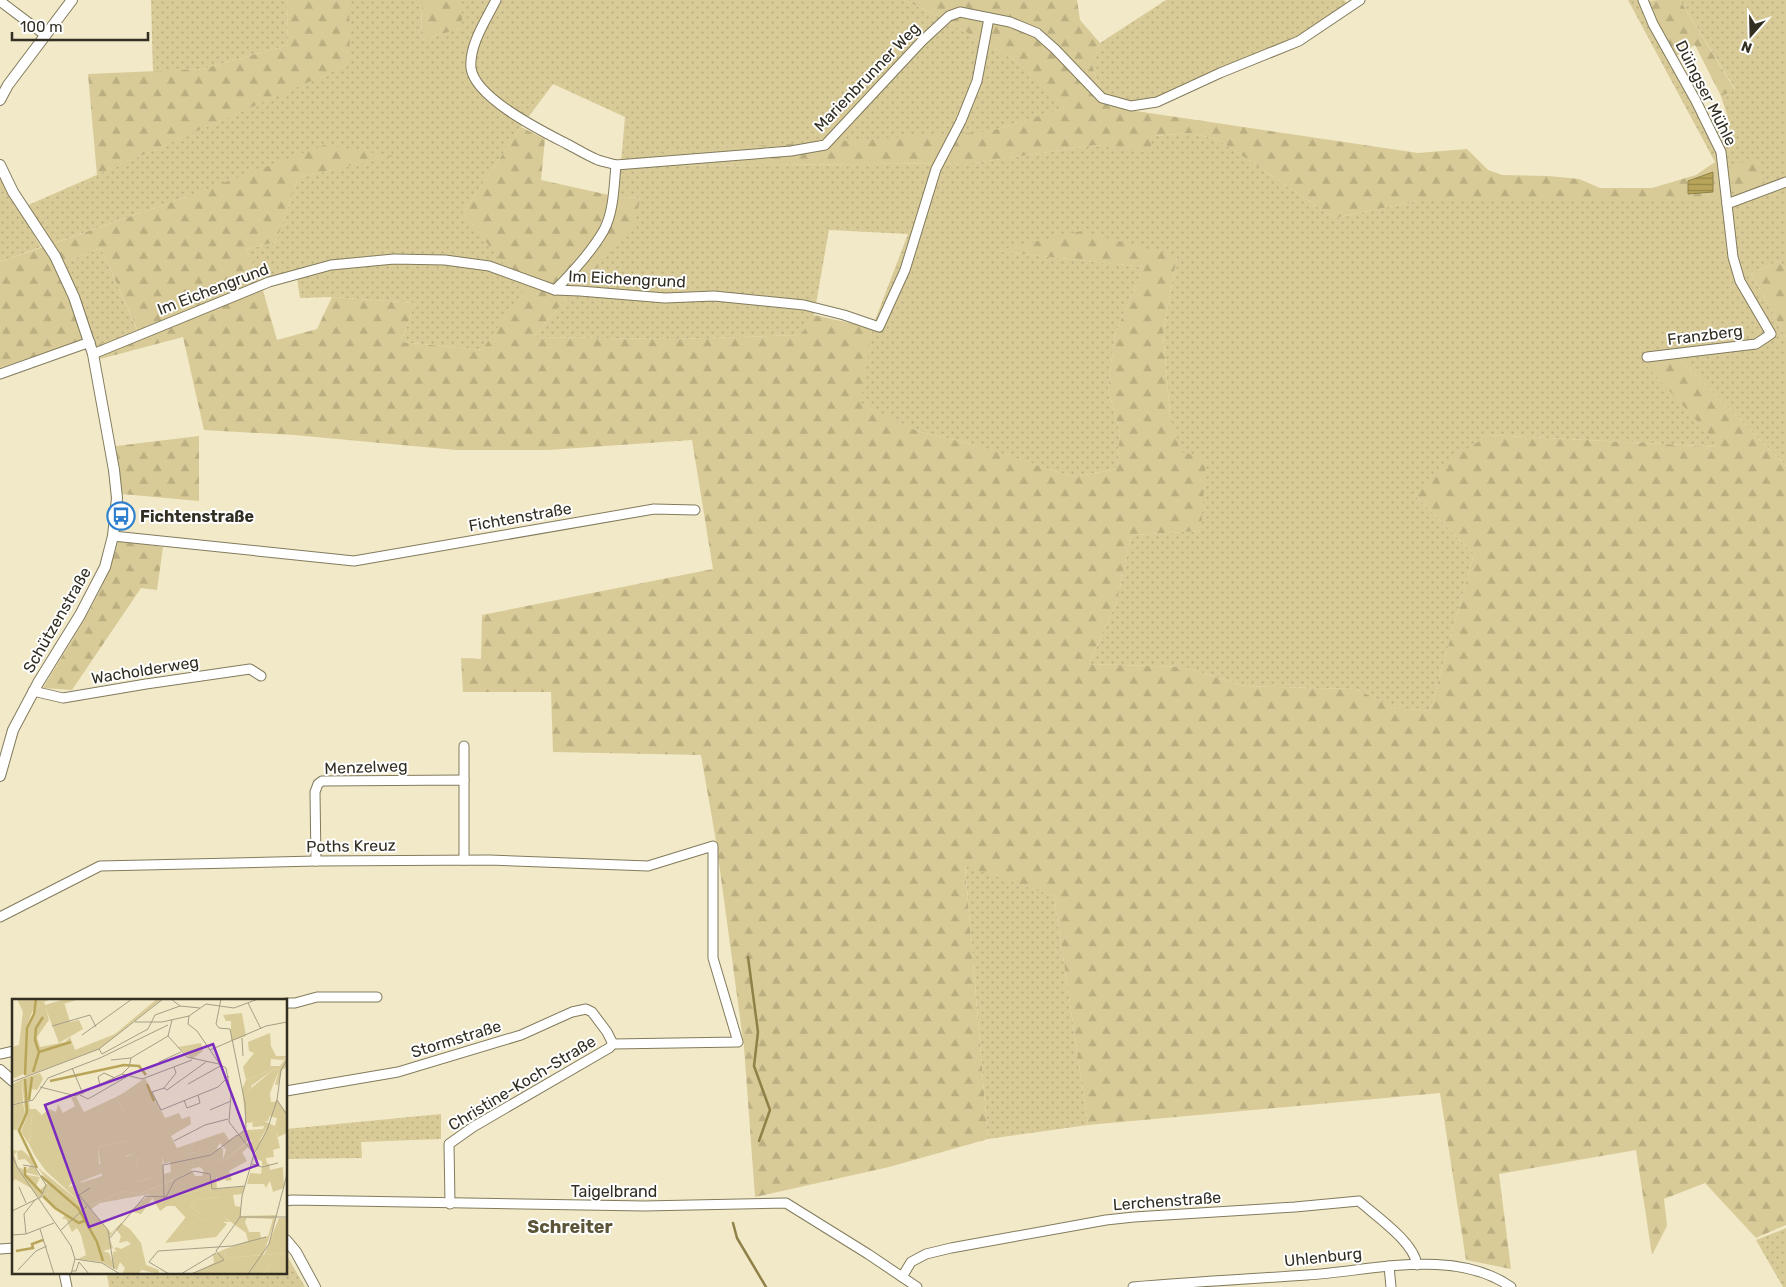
<svg xmlns="http://www.w3.org/2000/svg" width="1786" height="1287" viewBox="0 0 1786 1287" font-family="Rubik,sans-serif">
<defs>
<pattern id="grass-dots" width="8" height="8" patternUnits="userSpaceOnUse" patternTransform="scale(1.25)"><rect width="8" height="8" fill="#d9cb97"/><path d="M2 2h.1M6 6h.1" fill="none" stroke="#bbaf82" stroke-width="1.8" stroke-linecap="round"/></pattern>
<pattern id="forest-firs" width="22" height="20" patternUnits="userSpaceOnUse" patternTransform="scale(1.25)"><rect width="22" height="20" fill="#d9cb97"/><path d="M5 1l3.5 6h-7zM16 11l3.5 6h-7z" fill="#bbaf82"/></pattern>
<pattern id="water-rules" width="6" height="5" patternUnits="userSpaceOnUse" patternTransform="scale(1.25)"><rect width="6" height="5" fill="#b8a559"/><path d="M0 2.5h6" fill="none" stroke="#968749"/></pattern>
</defs>
<rect width="100%" height="100%" fill="#f1e9c8"/>
<g fill="url(#grass-dots)">
<path d="M 151,0 L 287,0 L 288,45 L 203,69 L 153,72 Z"/>
<path d="M 349,0 L 422,0 L 421,40 L 461,28 L 462,0 L 904,0 L 938,16 L 1013,59 L 1066,108 L 987,132 L 670,166 L 974,163 L 1095,145 L 1149,152 L 1152,136 L 1191,133 L 1219,140 L 1334,218 L 1418,201 L 1723,201 L 1713,128 L 1729,121 L 1721,96 L 1735,89 L 1680,0 L 1786,0 L 1786,272 L 1780,261 L 1751,273 L 1786,337 L 1786,466 L 1680,359 L 1722,447 L 1489,435 L 1415,495 L 1474,554 L 1430,711 L 1392,707 L 1356,689 L 1244,686 L 1184,667 L 1089,664 L 1117,601 L 1131,535 L 1201,531 L 1170,415 L 1163,333 L 1177,257 L 996,251 L 1144,267 L 1115,334 L 1108,389 L 1120,433 L 1117,469 L 1073,477 L 972,444 L 917,431 L 860,403 L 872,328 L 908,234 L 829,230 L 814,315 L 802,335 L 674,339 L 533,337 L 568,297 L 641,198 L 618,197 L 625,117 L 553,84 L 521,127 L 463,213 L 525,290 L 482,350 L 401,342 L 415,303 L 332,297 L 300,298 L 296,271 L 260,280 L 246,249 L 276,242 L 298,178 L 391,156 L 186,197 L 48,245 L 26,206 L 349,64 Z"/>
<path d="M 1166,0 L 1344,0 L 1348,4 L 1302,34 L 1157,98 L 1133,103 L 1102,95 L 1092,65 L 1100,43 Z"/>
<path d="M 1628,0 L 1639,0 L 1720,155 L 1715,162 Z"/>
<path d="M 0,178 L 41,247 L 0,262 Z"/>
<path d="M 101,248 L 137,330 L 103,345 L 93,337 L 65,262 Z"/>
<path d="M 965,865 L 1054,896 L 1088,1125 L 988,1139 Z"/>
<path d="M 441,1114 L 441,1139 L 361,1142 L 362,1158 L 286,1159 L 286,1129 Z"/>
<path d="M 1786,1228 L 1786,1287 L 1783,1287 L 1756,1240 Z"/>
<path d="M 286,1254 L 305,1287 L 109,1287 L 107,1273 L 286,1273 Z"/>
</g>
<g fill="url(#forest-firs)" fill-rule="evenodd">
<path d="M 287,0 L 349,0 L 350,64 L 97,175 L 88,74 L 203,69 L 288,45 Z"/>
<path d="M 422,0 L 462,0 L 462,28 L 421,40 Z"/>
<path d="M 904,0 L 1077,0 L 1080,20 L 1100,43 L 1092,65 L 1102,95 L 1129,110 L 1418,153 L 1467,149 L 1488,170 L 1502,175 L 1548,176 L 1579,179 L 1600,188 L 1652,188 L 1696,175 L 1715,162 L 1720,155 L 1723,201 L 1418,201 L 1334,218 L 1219,140 L 1191,133 L 1152,136 L 1150,153 L 1095,145 L 974,163 L 670,166 L 670,151 L 987,132 L 1065,108 L 1013,59 L 938,16 Z"/>
<path d="M 1658,0 L 1680,0 L 1735,90 L 1721,96 L 1695,45 L 1674,57 L 1647,1 Z"/>
<path d="M 521,127 L 545,139 L 541,180 L 618,197 L 641,198 L 631,232 L 568,297 L 533,337 L 674,339 L 801,335 L 814,315 L 872,328 L 861,403 L 917,431 L 976,445 L 1073,477 L 1117,469 L 1120,433 L 1108,389 L 1115,334 L 1144,267 L 994,251 L 1082,231 L 1177,257 L 1163,333 L 1170,415 L 1181,452 L 1206,458 L 1201,531 L 1131,535 L 1117,601 L 1089,664 L 1184,667 L 1244,686 L 1356,689 L 1393,707 L 1430,711 L 1474,554 L 1415,495 L 1452,458 L 1489,435 L 1721,447 L 1644,363 L 1680,359 L 1786,466 L 1786,1225 L 1756,1238 L 1705,1183 L 1664,1199 L 1667,1226 L 1652,1255 L 1636,1150 L 1499,1174 L 1511,1269 L 1466,1260 L 1440,1093 L 1088,1125 L 1054,896 L 965,866 L 988,1139 L 889,1167 L 755,1197 L 744,1047 L 716,841 L 701,755 L 553,752 L 551,692 L 463,692 L 461,658 L 481,659 L 482,615 L 713,569 L 692,440 L 548,450 L 456,450 L 294,435 L 204,430 L 183,337 L 100,359 L 91,338 L 0,368 L 0,262 L 186,197 L 324,145 L 393,156 L 298,178 L 276,242 L 246,249 L 260,280 L 277,340 L 317,329 L 332,297 L 415,303 L 401,342 L 482,350 L 524,290 L 463,213 ZM 101,248 L 137,329 L 103,345 L 93,337 L 65,262 Z"/>
<path d="M 1754,157 L 1764,182 L 1735,196 L 1730,168 Z"/>
<path d="M 1780,261 L 1786,272 L 1786,337 L 1751,273 Z"/>
<path d="M 199,436 L 199,501 L 122,494 L 116,446 Z"/>
<path d="M 118,541 L 163,547 L 157,590 L 141,588 L 72,690 L 43,688 C 69,644 107,590 118,541 Z"/>
</g>
<path fill="url(#water-rules)" stroke="#908148" d="M 1713,172 L 1713,192 L 1688,194 L 1688,181 Z"/>
<g fill="none" stroke-linecap="round" stroke-linejoin="round">
<g stroke="#908148" stroke-width="2.5">
<path d="M 748,957 L 758,1032 L 754,1066 L 770,1110 L 759,1141"/>
<path d="M 733,1223 L 737,1238 L 766,1287"/>
</g>
<g stroke="#827b5d" stroke-width="11">
<g id="minor">
<path d="M 496,0 C 486,20 469,45 471,68 C 475,98 542,131 567,144 C 577,149 588,156 598,160 C 604,162 610,163 616,165 L 791,151 L 825,145 L 922,41 L 949,16 L 960,12 L 1010,22 L 1037,33 L 1055,49 L 1102,98 L 1131,106 L 1157,102 L 1220,73 L 1299,41 L 1360,0"/>
<path d="M 1643,0 L 1653,24 L 1696,101 L 1721,152 L 1733,257 L 1740,281 L 1771,334 L 1756,344 L 1647,357"/>
<path d="M 0,1 L 45,35"/>
<path d="M 1727,204 L 1786,182"/>
<path d="M 555,290 C 572,273 592,251 604,230 C 614,211 614,185 616,165"/>
<path d="M 93,354 L 269,282 L 331,265 L 394,259 L 445,260 L 489,266 L 555,290 L 580,291 L 665,298 L 714,296 L 804,305 L 844,315 L 879,327 L 905,270 L 936,169 L 961,121 L 977,81 L 989,18"/>
<path d="M 0,374 L 90,342"/>
<path d="M 113,536 L 354,561 L 654,509 L 695,510"/>
<path d="M 33,691 L 63,698 L 146,684 L 250,669 L 261,676"/>
<path d="M 464,780 L 464,746"/>
<path d="M 316,861 L 315,792 L 318,784 L 322,781 L 464,780 L 464,860"/>
<path d="M 0,917 L 100,866 L 316,861 L 489,860 L 648,866 L 713,846 L 713,958 L 738,1042 L 613,1044 L 609,1048 L 473,1127 L 449,1144 L 450,1204"/>
<path d="M 286,1003 L 295,1003 L 317,997 L 377,997"/>
<path d="M 0,1054 L 14,1051"/>
<path d="M 286,1091 L 398,1072 L 521,1035 L 572,1012 L 586,1009 L 592,1012 L 607,1032 L 613,1044"/>
<path d="M 286,1201 L 292,1200 L 644,1206 L 786,1203 L 868,1254 L 917,1287"/>
<path d="M 0,1249 L 14,1248"/>
<path d="M 1389,1266 L 1391,1287"/>
<path d="M 64,1273 L 67,1287"/>
<path d="M 902,1277 L 911,1262 L 926,1254 L 951,1248 L 1106,1220 L 1134,1217 L 1295,1207 L 1359,1201 C 1377,1217 1414,1242 1417,1265"/>
<path d="M 1133,1287 C 1191,1282 1249,1279 1307,1275 C 1372,1271 1454,1247 1511,1287"/>
</g>
</g>
<g stroke="#827b5d" stroke-width="12">
<g id="tertiary">
<path d="M 0,100 L 8,85 L 72,0"/>
<path d="M 0,165 L 13,192 L 55,256 L 74,297 L 93,354 L 114,470 L 117,498 L 113,536 L 105,567 L 80,615 L 38,683 L 13,730 L 0,776"/>
<path d="M 0,1070 L 14,1082"/>
<path d="M 286,1240 L 296,1252 L 315,1287"/>
</g>
</g>
<use href="#minor" stroke="#fff" stroke-width="9"/>
<use href="#tertiary" stroke="#fff" stroke-width="10"/>
</g>
<defs>
<g id="bus-ring" transform="scale(1.4375)"><circle r="9.5" fill="#fff" stroke="#2e80cf" stroke-width="1.5"/><path d="M-5-6H5V4H4V6H2V4H-2V6H-4V4H-5ZM-3.5-4V0h7V-4ZM-3.5 1.2v1.5H-2V1.2ZM2 1.2v1.5H3.5V1.2Z" fill="#2e80cf"/></g>
</defs>
<g fill-rule="evenodd">
<use href="#bus-ring" x="121" y="516"/>
</g>
<g text-anchor="middle" dominant-baseline="central" stroke-width="4" stroke-linejoin="round" paint-order="stroke">
<g font-size="16" fill="#322e22" stroke="#fff">
<text transform="translate(867 77) rotate(-46)">Marienbrunner Weg</text>
<text transform="translate(1706 93) rotate(63)">Düingser Mühle</text>
<text transform="translate(627 279) rotate(3)">Im Eichengrund</text>
<text transform="translate(213 289) rotate(-21)">Im Eichengrund</text>
<text transform="translate(1705 335) rotate(-7)">Franzberg</text>
<text transform="translate(520 517) rotate(-10)">Fichtenstraße</text>
<text transform="translate(57 620) rotate(-60)">Schützenstraße</text>
<text transform="translate(145 670) rotate(-9)">Wacholderweg</text>
<text transform="translate(366 767) rotate(-2)">Menzelweg</text>
<text transform="translate(351 846) rotate(-1)">Poths Kreuz</text>
<text transform="translate(456 1039) rotate(-17)">Stormstraße</text>
<text transform="translate(522 1083) rotate(-31)">Christine-Koch-Straße</text>
<text x="614" y="1191">Taigelbrand</text>
<text transform="translate(1167 1201) rotate(-4)">Lerchenstraße</text>
<text transform="translate(1323 1257) rotate(-6)">Uhlenburg</text>
</g>
<g font-size="16" font-weight="bold" fill="#322e22" stroke="#fff" text-anchor="start">
<text x="140" y="516">Fichtenstraße</text>
</g>
<g font-size="18" font-weight="bold" fill="#5c5538" stroke="#fff">
<text x="570" y="1227">Schreiter</text>
</g>
</g>
<g transform="translate(12 999)">
<rect width="275" height="275" fill="#f1e9c8"/>
<path d="M 5,0 L 23,0 L 24,3 L 14,29 L 13,74 L 3,79 L 0,78 L 0,48 L 7,46 L 11,13 ZM 52,3 L 58,23 L 67,21 L 71,30 L 47,44 L 34,10 ZM 258,34 L 259,47 L 264,57 L 275,57 L 271,61 L 259,60 L 258,71 L 234,81 L 231,68 L 242,54 L 237,52 L 236,43 ZM 189,44 L 191,52 L 180,60 L 166,48 ZM 262,70 L 267,71 L 258,94 L 259,103 L 263,103 L 256,122 L 234,124 L 230,90 L 236,88 L 237,91 ZM 10,80 L 11,103 L 1,105 L 1,85 ZM 113,93 L 125,118 L 115,118 L 104,98 ZM 11,104 L 13,115 L 3,131 L 0,130 L 1,106 ZM 15,117 L 20,117 L 17,145 L 9,133 ZM 255,131 L 264,132 L 268,149 L 261,151 L 262,158 L 254,159 L 255,165 L 250,167 L 250,162 L 242,159 L 245,151 L 242,153 L 233,145 L 249,139 L 247,144 ZM 120,141 L 120,155 L 114,157 L 126,183 L 141,178 L 128,181 L 124,161 L 128,158 L 150,158 L 152,175 L 159,173 L 158,162 L 184,153 L 179,170 L 183,177 L 190,177 L 192,172 L 186,157 L 188,150 L 211,149 L 211,160 L 205,164 L 210,164 L 233,145 L 236,148 L 211,172 L 213,180 L 206,183 L 204,177 L 205,190 L 233,187 L 230,195 L 221,196 L 223,207 L 229,208 L 229,217 L 265,216 L 251,256 L 214,259 L 213,250 L 236,242 L 234,234 L 215,220 L 188,214 L 178,207 L 184,201 L 209,198 L 199,194 L 198,188 L 163,198 L 141,193 L 176,174 L 128,195 L 112,192 L 76,207 L 99,234 L 109,224 L 118,230 L 129,244 L 134,266 L 147,271 L 146,275 L 130,271 L 126,275 L 110,275 L 113,269 L 108,263 L 105,271 L 89,263 L 66,260 L 74,256 L 69,236 L 65,229 L 60,233 L 54,220 L 50,220 L 53,216 L 31,198 L 35,199 L 37,183 L 25,168 L 68,203 L 70,201 L 56,188 L 90,177 L 86,148 ZM 235,219 L 261,220 L 256,237 L 249,239 L 248,233 L 237,233 L 233,223 ZM 104,230 L 109,237 L 107,244 L 115,242 L 119,245 L 109,250 L 104,248 L 102,250 L 105,252 L 101,253 L 100,262 L 97,254 L 91,252 L 101,249 L 97,238 ZM 257,164 L 258,171 L 271,168 L 272,189 L 261,193 L 258,182 L 254,189 L 252,185 L 235,185 L 238,174 L 249,175 L 250,168 ZM 138,195 L 140,200 L 129,215 L 118,212 ZM 178,213 L 194,222 L 210,222 L 215,225 L 204,238 L 153,244 ZM 267,219 L 275,219 L 275,254 L 252,256 ZM 259,265 L 275,265 L 275,274 L 248,275 L 254,273 Z" fill="#d9cb97" fill-rule="evenodd"/>
<path d="M 23,0 L 39,0 L 32,3 L 33,6 L 53,0 L 68,0 L 34,10 L 37,21 L 25,38 L 28,48 L 53,43 L 58,38 L 63,51 L 103,35 L 145,0 L 150,0 L 87,50 L 20,75 L 15,26 L 22,14 ZM 275,57 L 275,68 L 270,71 L 266,86 L 263,86 L 267,71 L 262,70 L 239,87 L 240,90 L 230,90 L 234,81 L 258,71 L 258,67 L 268,67 ZM 28,74 L 31,80 L 25,91 L 19,90 L 17,103 L 18,110 L 24,110 L 30,116 L 37,110 L 44,113 L 46,105 L 51,114 L 63,107 L 59,98 L 64,98 L 72,113 L 104,98 L 115,118 L 124,118 L 113,93 L 133,79 L 153,119 L 167,114 L 170,120 L 178,117 L 179,125 L 159,137 L 165,149 L 212,133 L 217,141 L 234,131 L 251,130 L 252,127 L 241,128 L 240,124 L 250,121 L 263,127 L 265,119 L 257,117 L 260,105 L 265,101 L 275,114 L 275,134 L 266,138 L 264,132 L 254,131 L 249,139 L 241,143 L 238,140 L 210,164 L 203,165 L 211,160 L 214,151 L 208,144 L 204,150 L 188,150 L 186,157 L 195,162 L 192,172 L 188,168 L 178,170 L 183,153 L 152,165 L 150,158 L 128,158 L 124,161 L 128,180 L 143,177 L 126,183 L 114,158 L 120,155 L 120,141 L 86,148 L 87,165 L 95,168 L 93,173 L 68,183 L 78,189 L 74,190 L 60,184 L 56,188 L 71,201 L 68,203 L 34,172 L 23,157 L 17,145 L 20,117 L 15,117 L 8,131 L 3,131 L 13,115 L 10,80 ZM 1,151 L 5,152 L 2,156 L 6,168 L 13,171 L 15,176 L 28,178 L 24,187 L 28,191 L 37,183 L 35,200 L 31,196 L 27,199 L 19,189 L 3,180 L 0,184 ZM 230,153 L 235,162 L 217,172 L 220,181 L 214,182 L 210,172 ZM 177,174 L 142,193 L 163,198 L 198,188 L 199,194 L 210,195 L 209,198 L 184,201 L 178,207 L 188,214 L 200,212 L 219,223 L 194,222 L 178,213 L 174,219 L 163,207 L 155,207 L 148,212 L 138,195 L 88,204 L 78,211 L 76,207 L 112,192 L 128,195 ZM 213,250 L 214,259 L 275,254 L 275,265 L 259,265 L 254,273 L 248,275 L 180,275 L 202,264 L 201,256 Z" fill="#d9cb97"/>
<path d="M 15,26 L 22,55 L 20,75 L 13,77 Z" fill="#d9cb97"/>
<path d="M 230,14 L 234,37 L 219,42 L 219,22 L 214,22 L 211,16 Z" fill="#d9cb97"/>
<path d="M 10,151 L 19,159 L 27,177 L 13,173 L 19,166 L 13,160 L 6,161 L 5,152 Z" fill="#d9cb97"/>
<path fill="none" stroke="#b8a559" stroke-width="2.5" d="M 27,53 L 59,43M 21,73 L 27,53 L 23,41 L 24,29 L 31,18M 13,76 L 15,29 L 22,15 L 24,0M 13,80 L 15,113 L 7,132 L 25,169M 38,82 L 112,66 L 127,67 L 134,76M 135,85 L 142,102M 17,101 L 20,78M 13,168 L 13,176 L 30,194M 29,177 L 66,209 L 85,243 L 91,262M 31,197 L 43,209 L 67,224 L 72,222M 4,252 L 21,249 L 20,245 L 31,241"/>
<path fill="none" stroke="#a59e86" stroke-width="1" d="M 159,0 L 168,7 L 188,9M 209,0 L 204,25 L 207,29 L 218,30 L 233,104 L 234,130 L 225,137M 236,4 L 249,30M 177,17 L 176,25 L 185,32 L 207,64M 160,21 L 156,37 L 175,58 L 207,65 L 214,69 L 219,96 L 217,123 L 242,155 L 230,197 L 228,218 L 204,252 L 212,261 L 179,275M 123,23 L 150,23 L 177,17 L 194,5 L 222,9 L 246,0M 40,27 L 78,16 L 84,28M 70,36 L 120,0M 230,39 L 231,57M 87,50 L 90,55 L 136,30 L 143,16 L 168,7M 198,51 L 254,27 L 275,23M 119,59 L 156,37M 99,61 L 119,59M 147,63 L 169,53M 162,68 L 164,74 L 152,89 L 140,93 L 149,111 L 206,88 L 217,77M 60,69 L 71,95M 110,75 L 130,80 L 180,61M 0,83 L 87,50 L 151,0M 176,85 L 210,66M 88,86 L 86,78 L 92,74 L 103,79M 28,88 L 64,97 L 110,75 L 117,68 L 119,59M 152,89 L 155,91 L 194,63M 68,96 L 76,100 L 116,77M 0,97 L 0,127M 172,101 L 175,109 L 188,104 L 186,96M 265,101 L 275,116M 0,106 L 21,101 L 36,79 L 88,59 L 156,26M 198,111 L 219,102M 162,142 L 193,126 L 216,120M 0,155 L 5,168 L 59,247 L 63,260 L 59,275M 242,155 L 255,131 L 265,101 L 269,71 L 275,61M 240,165 L 250,168 L 266,164M 7,188 L 14,204M 78,189 L 67,196 L 96,231 L 102,270M 152,199 L 151,166 L 199,156 L 225,136M 0,212 L 29,198 L 34,186 L 23,168 L 11,166M 228,218 L 275,218M 28,230 L 42,275M 49,231 L 75,207M 14,235 L 42,224M 0,236 L 14,235 L 12,215 L 23,201M 97,240 L 133,197 L 154,198 L 163,181 L 182,172 L 198,175 L 200,190 L 233,187M 63,260 L 90,264 L 108,275M 6,271 L 24,252 L 35,247M 60,272 L 64,272 L 67,263 L 77,275M 157,275 L 137,263 L 146,252 L 220,247 L 254,238M 169,275 L 204,254M 236,275 L 257,245 L 275,175"/>
<path fill="#7b2cbf" fill-opacity="0.15" stroke="#7b2cbf" stroke-width="2.5" d="M 201,45 L 246,166 L 77,228 L 33,106 Z"/>
<rect width="275" height="275" fill="none" stroke="#322e22" stroke-width="2.5"/>
</g>
<g transform="translate(1751 35) rotate(200)" stroke="#ffffff" stroke-width="4" paint-order="stroke">
<path d="M0-4L9 19L0 12L-9 19Z" fill="#322e22"/>
<text y="-8" font-size="14" font-weight="bold" text-anchor="middle" fill="#322e22">N</text>
</g>
<path d="M12 32v8h136v-8" fill="none" stroke="#322e22" stroke-width="2.5"/>
<text x="20" y="32" font-size="15" fill="#322e22" stroke="#ffffff" stroke-width="4" paint-order="stroke">100 m</text>
</svg>
